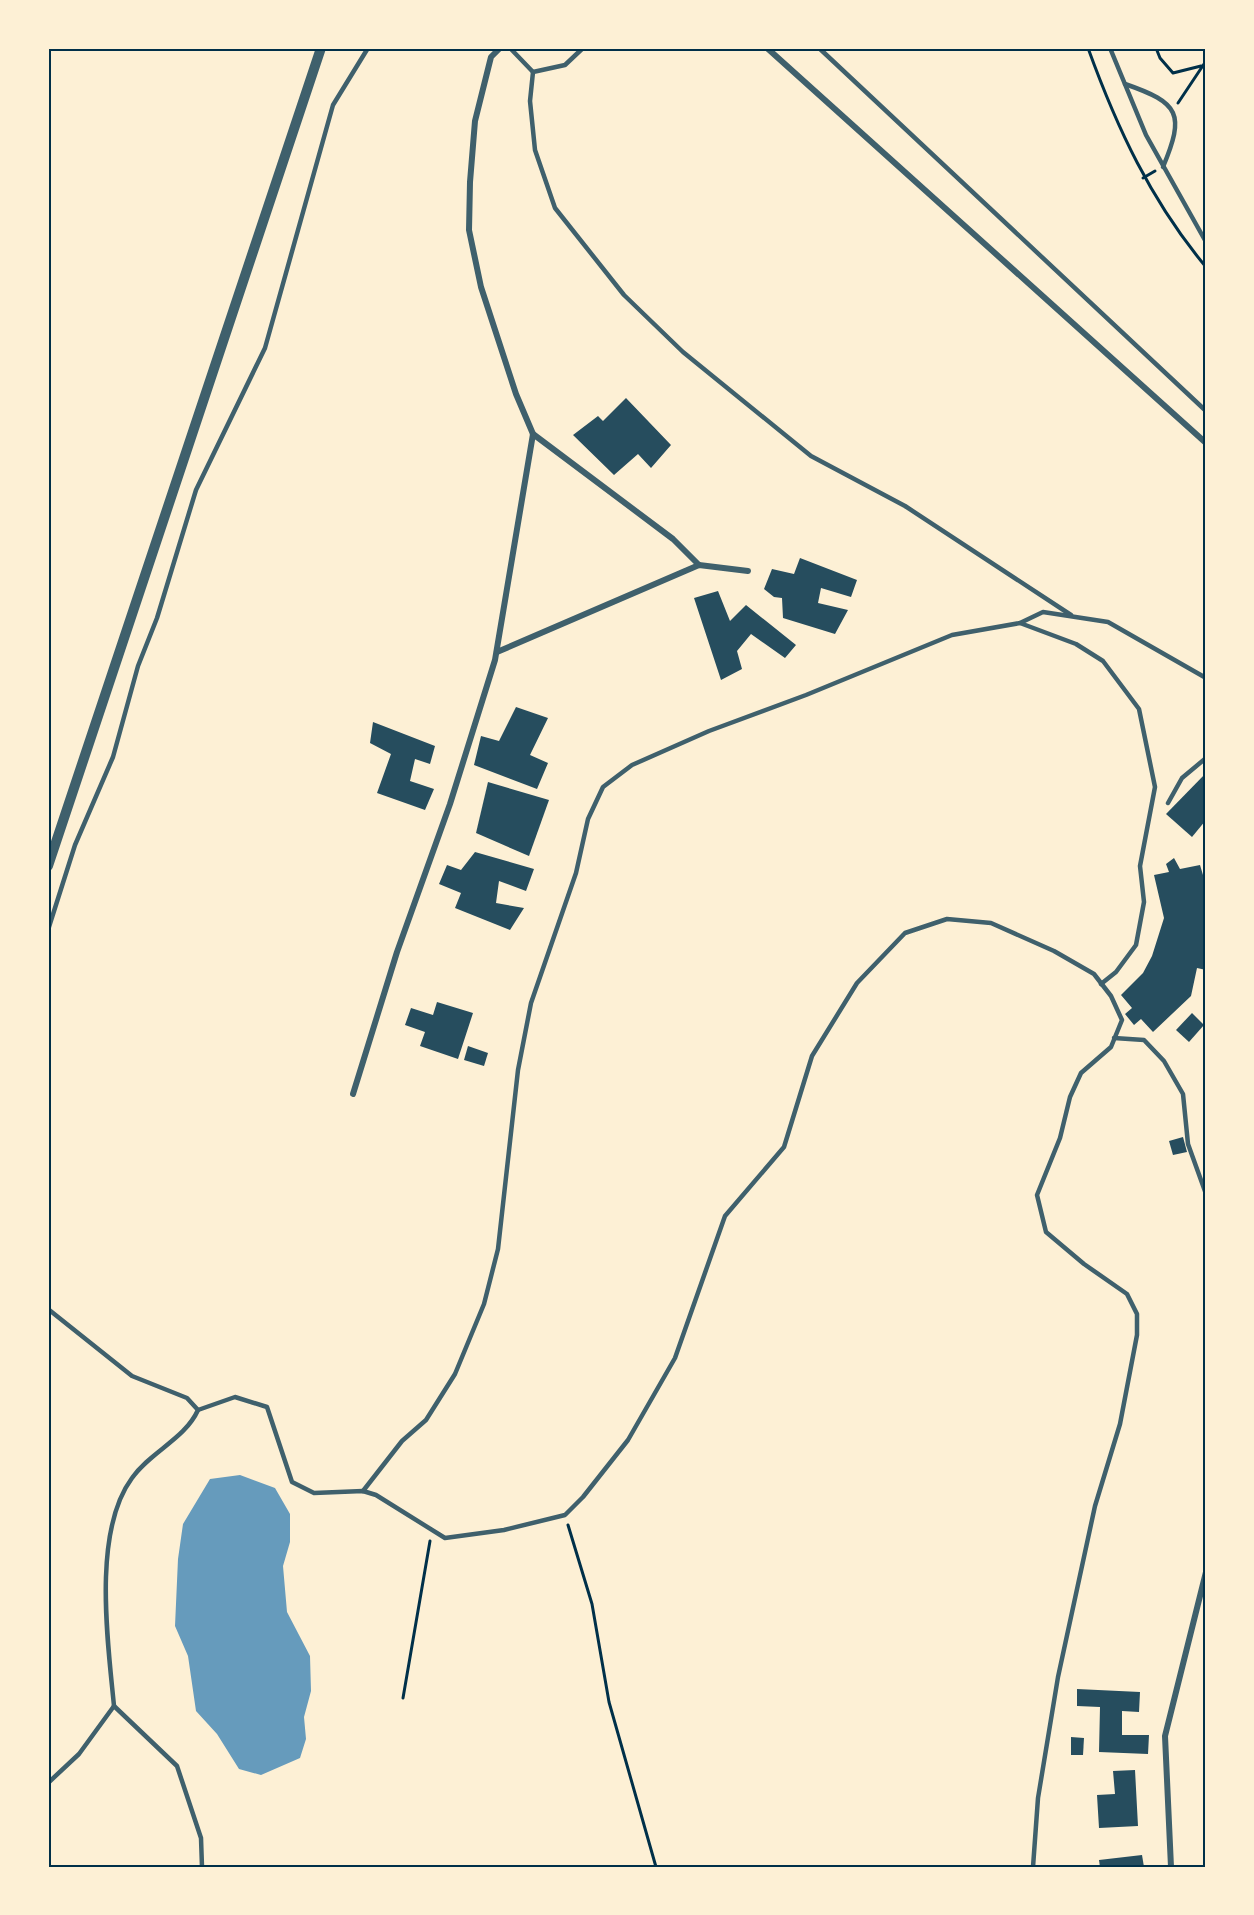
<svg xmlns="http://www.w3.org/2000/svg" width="1254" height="1915" viewBox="0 0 1254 1915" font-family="'Asap Condensed',sans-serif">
<rect width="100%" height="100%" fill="#fdf0d5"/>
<path fill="#669bbc" d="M 240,1475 L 275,1488 L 290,1514 L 290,1542 L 283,1566 L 287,1612 L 310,1656 L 311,1691 L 304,1717 L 306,1739 L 300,1758 L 261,1775 L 239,1769 L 217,1734 L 196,1711 L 188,1656 L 175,1626 L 178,1559 L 183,1524 L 210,1479 Z"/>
<g fill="#264d5e">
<path d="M 626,398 L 671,445 L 651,468 L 638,454 L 614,475 L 573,435 L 598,416 L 603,421 Z"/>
<path d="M 800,558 L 857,580 L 851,597 L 821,588 L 818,603 L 848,610 L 835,634 L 783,618 L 782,598 L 774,597 L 764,589 L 772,569 L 794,574 Z"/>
<path d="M 718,591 L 730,621 L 746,605 L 796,645 L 785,658 L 751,634 L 737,651 L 742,669 L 721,680 L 694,598 Z"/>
<path d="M 516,707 L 548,718 L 530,755 L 548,763 L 537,789 L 474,765 L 481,736 L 499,741 Z"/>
<path d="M 373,722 L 435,746 L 430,764 L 415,759 L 410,781 L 434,789 L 425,810 L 377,793 L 391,754 L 370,743 Z"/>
<path d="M 1206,773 L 1206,820 L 1192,837 L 1166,814 Z"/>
<path d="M 488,782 L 549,800 L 529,856 L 476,833 Z"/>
<path d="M 475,852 L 534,869 L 526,891 L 499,881 L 496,903 L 524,908 L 510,930 L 455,908 L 461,893 L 439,884 L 447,865 L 461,870 Z"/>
<path d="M 1174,858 L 1180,869 L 1200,865 L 1206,885 L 1206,970 L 1197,968 L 1191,996 L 1153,1032 L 1141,1019 L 1134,1025 L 1125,1014 L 1132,1008 L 1121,995 L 1143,973 L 1152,956 L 1164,918 L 1154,875 L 1169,872 L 1166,864 Z"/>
<path d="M 437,1002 L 473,1013 L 458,1059 L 420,1046 L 425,1032 L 405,1025 L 411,1008 L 433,1015 Z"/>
<path d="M 1192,1013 L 1204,1025 L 1189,1042 L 1176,1030 Z"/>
<path d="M 468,1046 L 488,1053 L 484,1066 L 464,1060 Z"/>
<path d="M 1183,1137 L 1187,1152 L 1173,1155 L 1169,1141 Z"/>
<path d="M 1077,1689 L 1140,1692 L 1139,1712 L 1122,1711 L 1122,1735 L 1149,1735 L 1148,1754 L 1099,1752 L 1100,1707 L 1077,1706 Z"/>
<path d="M 1071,1737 L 1084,1738 L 1083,1755 L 1071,1755 Z"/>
<path d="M 1135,1770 L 1138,1826 L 1099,1828 L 1097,1795 L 1115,1794 L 1113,1771 Z"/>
<path d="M 1142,1855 L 1144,1867 L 1100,1867 L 1099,1860 Z"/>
</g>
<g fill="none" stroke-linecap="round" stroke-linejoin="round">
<g stroke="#003049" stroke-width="3">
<path d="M 1088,48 C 1117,128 1151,201 1206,267"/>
<path d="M 1156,48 L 1160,58 L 1173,73 L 1201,66"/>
<path d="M 1178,103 L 1206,61"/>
<path d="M 1143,178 L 1155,171"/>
<path d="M 568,1525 L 592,1604 L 609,1702 L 656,1867"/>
<path d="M 403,1698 L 430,1541"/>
</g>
<g stroke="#3f606c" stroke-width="4.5">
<path d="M 510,48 L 533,72"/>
<path d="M 583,48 L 565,65 L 533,72 L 530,101 L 535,150 L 555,208 L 624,295 L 683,352 L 811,456 L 905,506 L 1071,615"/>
<path d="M 819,48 L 1206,411"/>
<path d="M 1110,48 L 1146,135 L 1206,242"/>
<path d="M 1125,84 C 1180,103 1185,114 1163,167"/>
<path d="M 1020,623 L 1076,644 L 1103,661 L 1139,709 L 1155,787 L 1140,866 L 1144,902 L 1136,945 L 1116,972 L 1101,984"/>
<path d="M 1168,803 L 1182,778 L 1206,758"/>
<path d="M 48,930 L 75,845 L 113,757 L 138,666 L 157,618 L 196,490 L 265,348 L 333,105 L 368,48"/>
<path d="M 1114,1038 L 1144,1040 L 1164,1061 L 1183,1094 L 1188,1144 L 1206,1194"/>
<path d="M 48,1309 L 132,1376 L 187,1398 L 198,1410 C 185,1439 150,1452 132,1478 C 92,1532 108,1643 114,1706 L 79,1754 L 48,1783"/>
<path d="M 198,1410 L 235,1397 L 267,1407 L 292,1482 L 314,1493 L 363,1491 L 376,1495 L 445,1538 L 504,1530 L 565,1515 L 583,1497 L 628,1440 L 675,1358 L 725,1216 L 784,1147 L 812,1056 L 857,983 L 905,933 L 947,919 L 991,923 L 1054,951 L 1094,974 L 1111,996 L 1122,1020 L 1111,1047 L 1081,1073 L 1070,1097 L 1060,1138 L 1037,1195 L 1046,1232 L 1084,1264 L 1127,1294 L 1137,1314 L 1137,1335 L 1120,1424 L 1095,1506 L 1058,1677 L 1038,1798 L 1033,1867"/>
<path d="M 363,1491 L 402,1441 L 426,1420 L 455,1374 L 484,1304 L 498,1249 L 518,1070 L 531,1003 L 576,873 L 588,819 L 603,787 L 632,765 L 709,731 L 806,695 L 952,635 L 1020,623 L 1043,612 L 1108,622 L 1206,678"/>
<path d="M 114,1706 L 177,1766 L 201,1838 L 202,1867"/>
</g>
<g stroke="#3f606c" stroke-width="6">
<path d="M 767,48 L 1206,443"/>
<path d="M 533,434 L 673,539 L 699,565"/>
<path d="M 497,652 L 699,565 L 748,571"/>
<path d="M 353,1094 L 397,952 L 450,804 L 495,660 L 533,434 L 516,394 L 481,287 L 469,230 L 470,182 L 475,121 L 491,57 L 500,48"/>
<path d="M 1171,1867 L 1165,1736 L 1206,1572"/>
</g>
<path stroke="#3f606c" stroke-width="10" d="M 48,866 L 321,48"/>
</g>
<rect width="1254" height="1915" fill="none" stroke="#fdf0d5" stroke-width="99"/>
<rect x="50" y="50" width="1154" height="1816" fill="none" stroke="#003049" stroke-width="2"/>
</svg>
